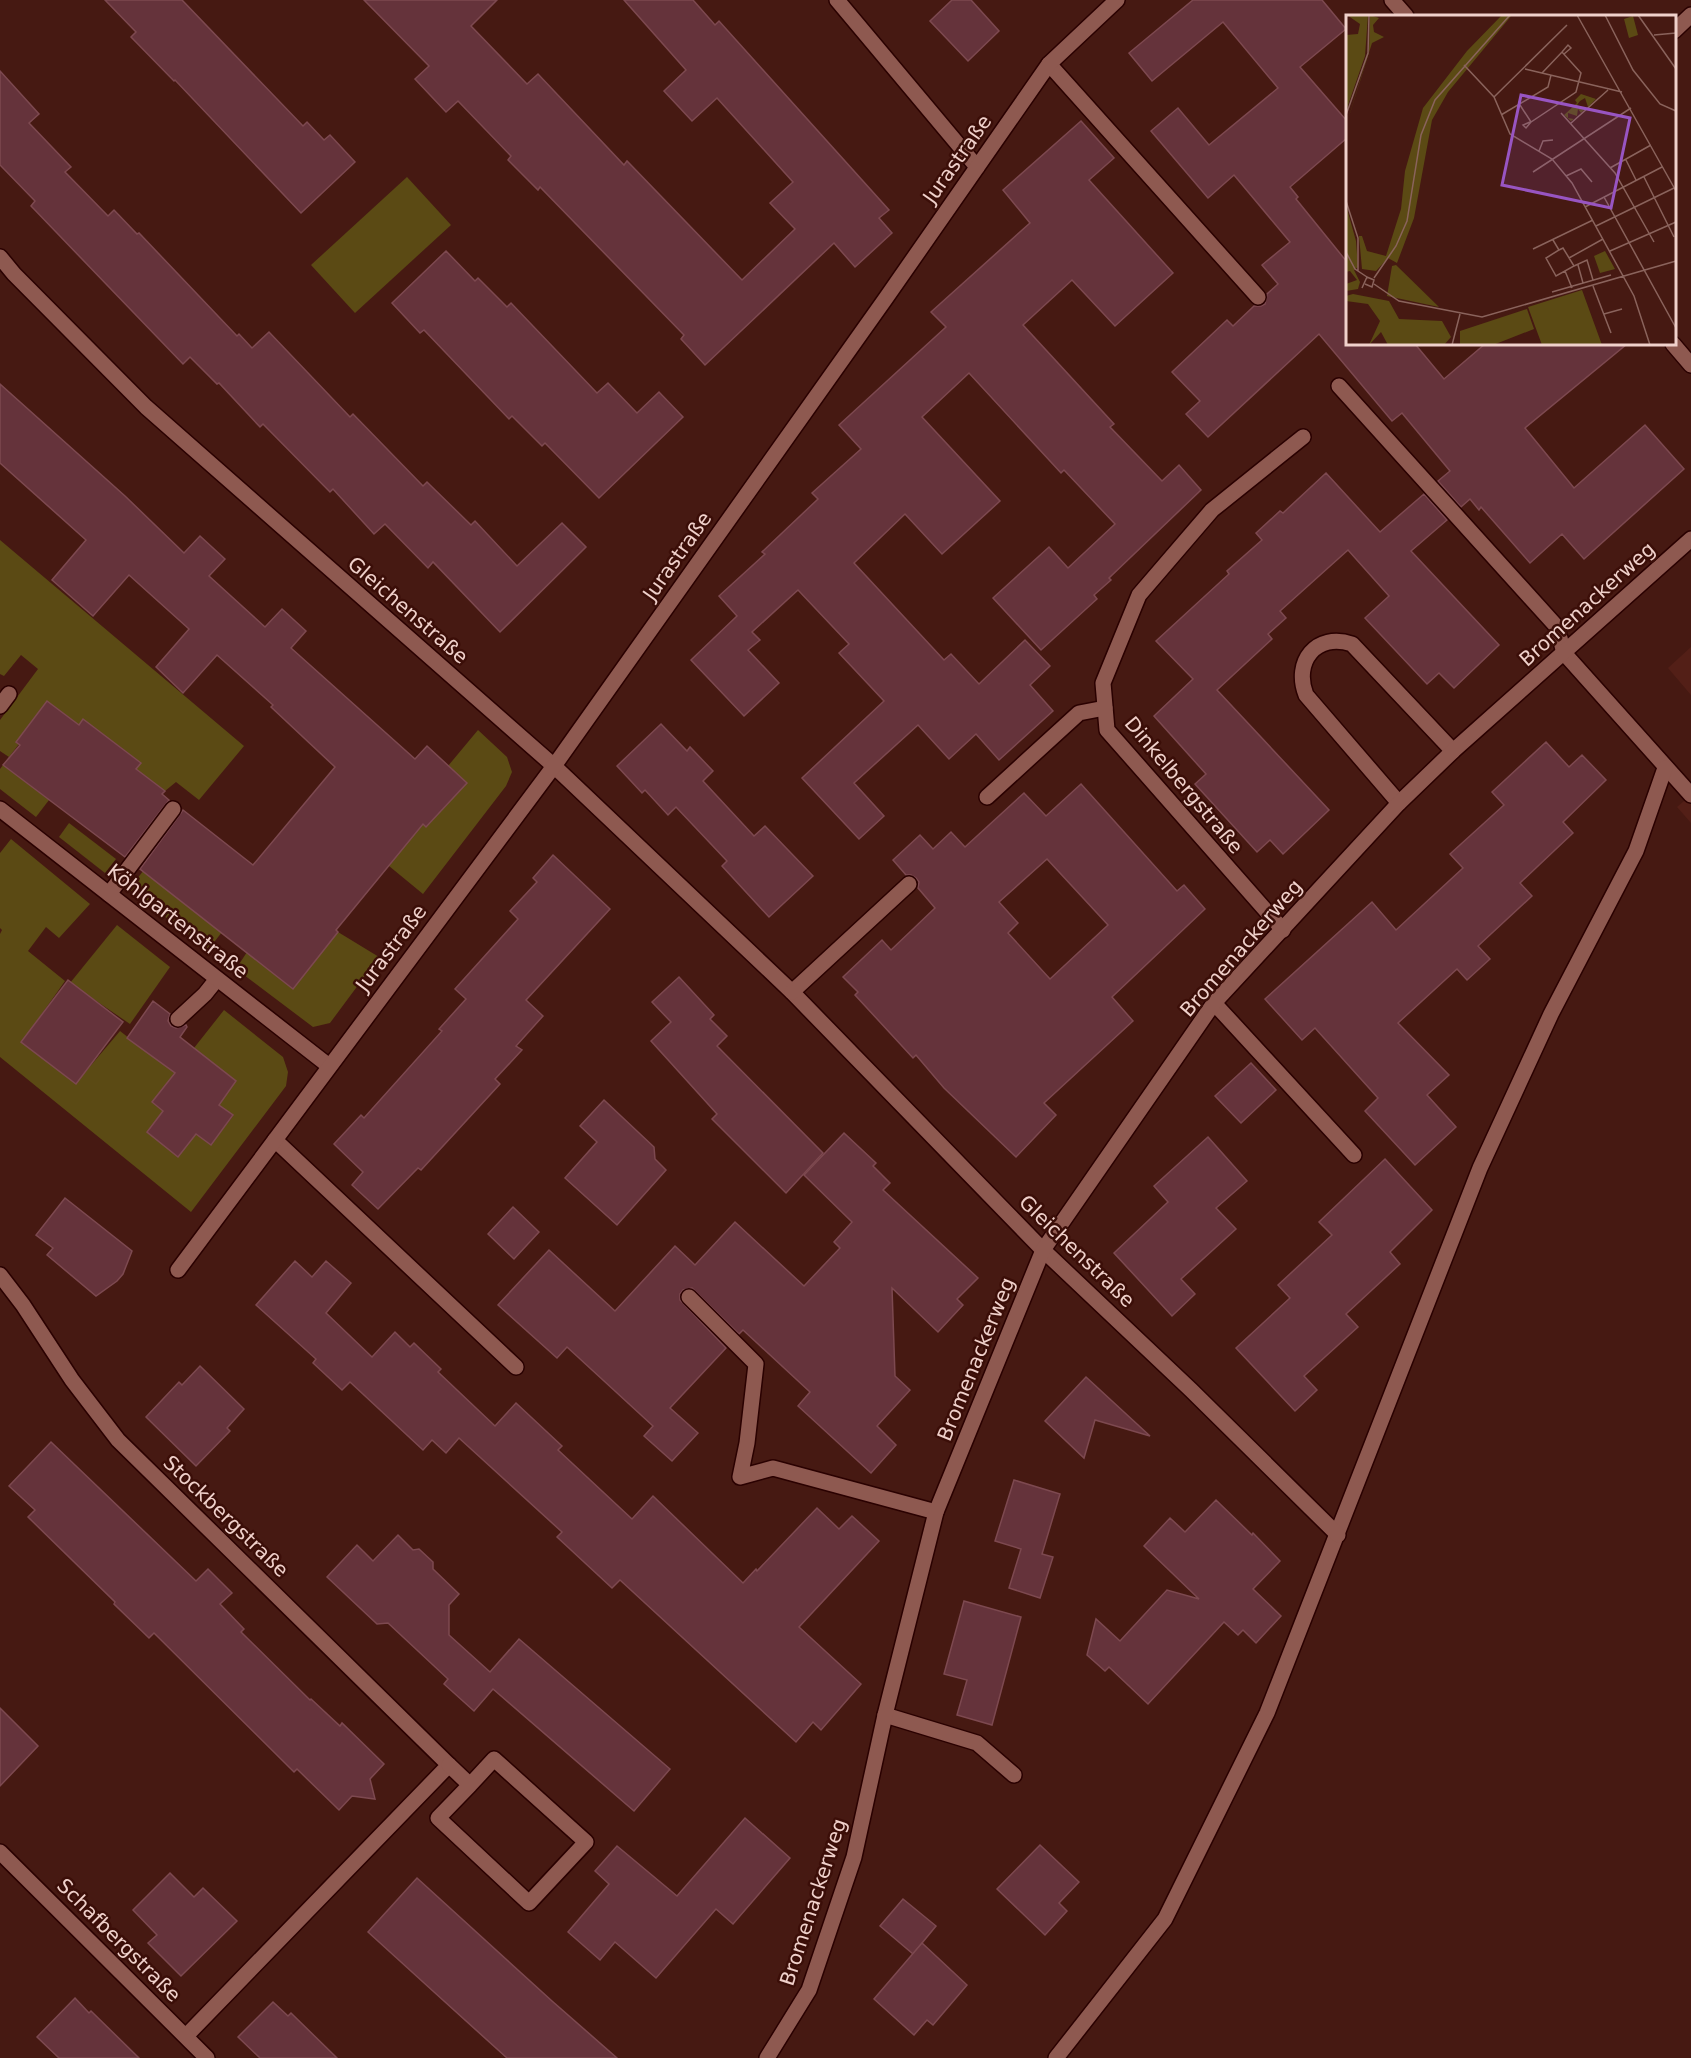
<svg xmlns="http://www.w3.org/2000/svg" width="1691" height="2058" viewBox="0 0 1691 2058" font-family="'DejaVu Sans',sans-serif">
<rect width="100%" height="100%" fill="#461912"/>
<g fill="#531f17">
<path d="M 1691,647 L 1691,695 L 1668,668 Z"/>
<path d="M 1691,795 L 1691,823 L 1677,807 Z"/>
</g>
<g fill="#5b4a14">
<path d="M 407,177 L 451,225 L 355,313 L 311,265 Z"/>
<path d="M 0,540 L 244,746 L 199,800 L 176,782 L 165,791 L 136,769 L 141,763 L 84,720 L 79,725 L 51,704 L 17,742 L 19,744 L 9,757 L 0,751 L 0,720 L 38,669 L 21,655 L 4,676 L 0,674 Z"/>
<path d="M 478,730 L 507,757 L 512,772 L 506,786 L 423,894 L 355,838 L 410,812 L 426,827 L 466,783 L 448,766 Z"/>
<path d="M 3,765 L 49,800 L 36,817 L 0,789 L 0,769 Z"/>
<path d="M 188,814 L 207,829 L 222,932 L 208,950 L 129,889 Z"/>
<path d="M 69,823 L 116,859 L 105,873 L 59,837 Z"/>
<path d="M 11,839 L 90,904 L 59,938 L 46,927 L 28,951 L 65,981 L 22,1042 L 76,1083 L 120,1031 L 161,1063 L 179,1068 L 153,1102 L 163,1111 L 147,1132 L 178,1156 L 196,1134 L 211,1145 L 233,1116 L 219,1105 L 236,1081 L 194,1048 L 224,1010 L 283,1057 L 288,1072 L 286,1086 L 191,1212 L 0,1057 L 0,934 L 2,930 L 0,928 L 0,853 Z"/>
<path d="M 117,925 L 170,967 L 130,1024 L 70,983 Z"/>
<path d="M 338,932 L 379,957 L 330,1023 L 313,1027 L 236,969 L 247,952 L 293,988 Z"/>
</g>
<g fill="#65333b" stroke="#7d4950" stroke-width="1.5" fill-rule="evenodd">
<path d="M 105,0 L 182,0 L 303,126 L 307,122 L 324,140 L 330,135 L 355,162 L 301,213 L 175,80 L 174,81 L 131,37 L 136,32 Z"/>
<path d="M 364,0 L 497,0 L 471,26 L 527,84 L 538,74 L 624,165 L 627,161 L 742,280 L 795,229 L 770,203 L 793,182 L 717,98 L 692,121 L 664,91 L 686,70 L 624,0 L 693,0 L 715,25 L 719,21 L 889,210 L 879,218 L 892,233 L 855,267 L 834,243 L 705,365 L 681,339 L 684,335 L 540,187 L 538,190 L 508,160 L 511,156 L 458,101 L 446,112 L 415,79 L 429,66 Z"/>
<path d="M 952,0 L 971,0 L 999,31 L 968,61 L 930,21 Z"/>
<path d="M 1193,0 L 1322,0 L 1346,29 L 1300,67 L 1347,121 L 1347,138 L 1290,187 L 1298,197 L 1296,199 L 1347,262 L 1347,344 L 1415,344 L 1444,379 L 1485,344 L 1627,344 L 1525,428 L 1574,488 L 1645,425 L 1684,469 L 1584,559 L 1562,534 L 1530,563 L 1481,507 L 1479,510 L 1470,499 L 1461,507 L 1438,481 L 1450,471 L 1402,413 L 1392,421 L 1319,334 L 1208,437 L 1186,414 L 1200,401 L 1172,372 L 1227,320 L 1233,326 L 1254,306 L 1261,306 L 1265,304 L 1267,294 L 1278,284 L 1262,265 L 1290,242 L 1234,175 L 1208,198 L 1151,131 L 1178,108 L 1209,145 L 1278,88 L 1223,22 L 1152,81 L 1129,53 Z"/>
<path d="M 0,71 L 39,114 L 29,123 L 71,167 L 65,172 L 108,216 L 114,210 L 137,234 L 139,233 L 237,336 L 239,334 L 252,348 L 269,332 L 350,417 L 353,414 L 423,486 L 427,482 L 471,525 L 475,521 L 517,566 L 562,523 L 586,547 L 500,632 L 433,562 L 428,568 L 385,524 L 374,534 L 333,489 L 330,492 L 263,424 L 260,427 L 219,383 L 217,384 L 190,357 L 183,364 L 31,206 L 35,201 L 0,165 Z"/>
<path d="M 1081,121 L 1114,158 L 1089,180 L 1173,273 L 1115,326 L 1072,280 L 1023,325 L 1114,424 L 1110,427 L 1162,481 L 1179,465 L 1201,490 L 1109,578 L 1111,580 L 1094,595 L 1097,599 L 1041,650 L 993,598 L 1049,547 L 1068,568 L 1115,524 L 1064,470 L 1061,473 L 969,373 L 922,417 L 1000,501 L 942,554 L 905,514 L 854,563 L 944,660 L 951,654 L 979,684 L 1025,640 L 1050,666 L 1030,685 L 1053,711 L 999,760 L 976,734 L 949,759 L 918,725 L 854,783 L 884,816 L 859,839 L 802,778 L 884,701 L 839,653 L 849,644 L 798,590 L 752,632 L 760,640 L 748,650 L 779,683 L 744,716 L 691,660 L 737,616 L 719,596 L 765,554 L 762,552 L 818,499 L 812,493 L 861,449 L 839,425 L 946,327 L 931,312 L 1030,223 L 1003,190 Z"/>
<path d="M 446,251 L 475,281 L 478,278 L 507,307 L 511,303 L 597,393 L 608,383 L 637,413 L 659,392 L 683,417 L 599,498 L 545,443 L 542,446 L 512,416 L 509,419 L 424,330 L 420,333 L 392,303 Z"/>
<path d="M 0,384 L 125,496 L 184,553 L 200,536 L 225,559 L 209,576 L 265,627 L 282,609 L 306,631 L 291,648 L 415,759 L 427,746 L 467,783 L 426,827 L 423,824 L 336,930 L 338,932 L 293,989 L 140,869 L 183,810 L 253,865 L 335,767 L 271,707 L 273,705 L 217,655 L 183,693 L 156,667 L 189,629 L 129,575 L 93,616 L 52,580 L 86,540 L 0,463 Z"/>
<path d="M 1326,473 L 1380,532 L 1424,494 L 1447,520 L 1411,551 L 1499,645 L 1454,688 L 1439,673 L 1427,684 L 1365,618 L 1389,596 L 1348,550 L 1280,611 L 1286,618 L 1268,634 L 1272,639 L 1217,690 L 1329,810 L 1283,854 L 1270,840 L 1257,852 L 1195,784 L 1206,774 L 1154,716 L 1193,679 L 1156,641 L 1229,574 L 1227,571 L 1262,540 L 1256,533 L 1280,511 L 1283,513 Z"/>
<path d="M 47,701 L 79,725 L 83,719 L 141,763 L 136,769 L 165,791 L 162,794 L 169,800 L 125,857 L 3,765 L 20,745 L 16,742 Z"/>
<path d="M 661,724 L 687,751 L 690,747 L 713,771 L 703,781 L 754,836 L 765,826 L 813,876 L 769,917 L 722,866 L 727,861 L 676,807 L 668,815 L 645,790 L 642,793 L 617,766 Z"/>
<path d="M 1546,742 L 1569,767 L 1582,755 L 1606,780 L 1563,822 L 1573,833 L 1520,883 L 1532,896 L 1478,946 L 1490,959 L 1467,980 L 1457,969 L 1398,1023 L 1449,1075 L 1427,1095 L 1456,1127 L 1415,1165 L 1365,1111 L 1378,1098 L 1315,1028 L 1302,1040 L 1265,999 L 1372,902 L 1396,930 L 1463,868 L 1450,854 L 1504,805 L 1492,792 Z"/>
<path d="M 1081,784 L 1177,891 L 1184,885 L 1205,909 L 1112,997 L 1133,1021 L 1044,1103 L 1056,1115 L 1016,1157 L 944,1088 L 916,1055 L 913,1058 L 855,995 L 858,992 L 843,977 L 882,940 L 891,950 L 935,908 L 918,888 L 919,882 L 916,878 L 911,875 L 906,875 L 893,860 L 920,835 L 933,849 L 951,832 L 965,847 L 1024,793 L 1046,816 ZM 1047,859 L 1108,925 L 1050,979 L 1008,933 L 1018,923 L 999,902 Z"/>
<path d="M 553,855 L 610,909 L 526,1000 L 543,1016 L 516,1046 L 522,1050 L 495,1079 L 500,1084 L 421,1170 L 418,1168 L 378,1209 L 352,1185 L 363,1172 L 334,1144 L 361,1115 L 364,1118 L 442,1031 L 439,1029 L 466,999 L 455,989 L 518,919 L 510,911 L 537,882 L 533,878 Z"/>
<path d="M 679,977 L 714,1015 L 710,1019 L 727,1036 L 717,1046 L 823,1153 L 786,1193 L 712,1119 L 717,1114 L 651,1041 L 671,1022 L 652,1002 Z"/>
<path d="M 68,980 L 123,1022 L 76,1084 L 21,1042 Z"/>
<path d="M 153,1001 L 170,1014 L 168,1021 L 171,1026 L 176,1028 L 186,1025 L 187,1027 L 180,1037 L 236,1081 L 219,1105 L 233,1115 L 211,1145 L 196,1134 L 178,1157 L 147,1132 L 163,1111 L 152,1102 L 175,1073 L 127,1038 Z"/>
<path d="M 1251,1063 L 1276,1090 L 1241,1123 L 1215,1096 Z"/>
<path d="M 604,1100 L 654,1147 L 655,1159 L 666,1170 L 617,1225 L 565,1178 L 597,1142 L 580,1126 Z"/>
<path d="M 844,1133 L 876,1163 L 873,1166 L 890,1183 L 883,1190 L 978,1278 L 957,1299 L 963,1305 L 938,1332 L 892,1288 L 895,1376 L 910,1390 L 877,1426 L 896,1445 L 871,1473 L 798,1406 L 810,1392 L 743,1330 L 739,1334 L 692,1288 L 683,1290 L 680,1294 L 680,1300 L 726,1348 L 670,1408 L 698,1433 L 672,1461 L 644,1436 L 653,1426 L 567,1347 L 557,1358 L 498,1305 L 549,1250 L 615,1311 L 675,1246 L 695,1265 L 735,1222 L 804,1286 L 840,1248 L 834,1242 L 852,1222 L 804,1175 Z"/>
<path d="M 1208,1137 L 1247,1181 L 1216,1208 L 1236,1229 L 1181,1279 L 1195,1294 L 1172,1316 L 1114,1253 L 1168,1202 L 1154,1186 Z"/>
<path d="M 1385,1159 L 1432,1210 L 1390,1252 L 1400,1264 L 1346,1314 L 1358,1327 L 1304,1376 L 1317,1390 L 1295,1411 L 1236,1348 L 1290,1298 L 1278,1285 L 1332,1235 L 1319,1222 Z"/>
<path d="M 65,1198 L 132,1251 L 123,1274 L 117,1281 L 96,1296 L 47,1255 L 53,1248 L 36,1235 Z"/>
<path d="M 513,1207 L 539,1232 L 514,1259 L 488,1234 Z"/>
<path d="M 295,1261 L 312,1277 L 326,1261 L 351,1283 L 326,1313 L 372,1357 L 395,1332 L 410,1347 L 414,1343 L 441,1369 L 438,1372 L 495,1426 L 516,1403 L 562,1446 L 558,1450 L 632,1519 L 653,1496 L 743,1583 L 756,1569 L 757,1571 L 817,1508 L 839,1529 L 852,1516 L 879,1541 L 799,1627 L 861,1684 L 821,1730 L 813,1722 L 796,1742 L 620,1580 L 612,1588 L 557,1537 L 562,1532 L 459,1438 L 446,1453 L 432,1440 L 423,1450 L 350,1382 L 342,1390 L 313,1363 L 316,1359 L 256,1305 Z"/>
<path d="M 200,1366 L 244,1409 L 227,1428 L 230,1431 L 196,1466 L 146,1417 L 179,1382 L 182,1385 Z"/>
<path d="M 1086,1377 L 1150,1436 L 1095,1420 L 1084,1458 L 1045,1421 Z"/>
<path d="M 51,1442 L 196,1581 L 208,1569 L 232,1593 L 220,1604 L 244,1629 L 241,1632 L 310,1700 L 311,1699 L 340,1726 L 342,1723 L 384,1764 L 370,1779 L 375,1799 L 352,1796 L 339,1810 L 297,1769 L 294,1772 L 154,1633 L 149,1638 L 114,1604 L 115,1602 L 28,1517 L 35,1510 L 9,1486 Z"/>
<path d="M 1014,1480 L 1060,1494 L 1042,1554 L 1053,1557 L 1040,1598 L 1009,1588 L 1021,1549 L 995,1541 Z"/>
<path d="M 1216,1500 L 1252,1535 L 1253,1533 L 1280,1561 L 1253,1589 L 1281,1616 L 1256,1643 L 1243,1630 L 1238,1635 L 1224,1622 L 1148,1704 L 1109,1667 L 1105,1671 L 1087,1655 L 1096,1619 L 1120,1641 L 1167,1590 L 1199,1599 L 1144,1546 L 1170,1518 L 1185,1532 Z"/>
<path d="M 398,1535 L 413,1550 L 419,1549 L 433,1562 L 433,1569 L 459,1594 L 449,1605 L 449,1635 L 490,1672 L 519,1639 L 670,1769 L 634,1811 L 493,1689 L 474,1711 L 444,1684 L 448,1679 L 388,1623 L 377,1624 L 327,1577 L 357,1545 L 373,1561 Z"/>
<path d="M 964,1601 L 1021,1617 L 992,1725 L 957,1715 L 967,1680 L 944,1674 Z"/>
<path d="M 0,1708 L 38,1746 L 0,1786 Z"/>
<path d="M 745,1818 L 790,1858 L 733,1924 L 716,1909 L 656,1978 L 615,1942 L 600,1960 L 568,1932 L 609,1884 L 595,1871 L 617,1846 L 677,1896 Z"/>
<path d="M 1040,1845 L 1079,1882 L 1059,1903 L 1067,1911 L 1045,1935 L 997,1889 Z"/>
<path d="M 170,1873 L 194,1897 L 203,1888 L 237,1921 L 181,1976 L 148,1943 L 157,1935 L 133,1910 Z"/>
<path d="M 417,1878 L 552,2001 L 617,2058 L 507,2058 L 434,1992 L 368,1932 Z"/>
<path d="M 903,1899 L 936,1926 L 913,1954 L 880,1926 Z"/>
<path d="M 922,1943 L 967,1985 L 933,2025 L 927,2020 L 914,2035 L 874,1999 Z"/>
<path d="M 75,1998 L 89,2013 L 91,2011 L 139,2058 L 59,2058 L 37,2037 Z"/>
<path d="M 273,2002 L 288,2016 L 291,2013 L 337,2058 L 260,2058 L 238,2037 Z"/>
</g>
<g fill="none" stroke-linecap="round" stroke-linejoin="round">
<g stroke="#2a0100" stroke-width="18">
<g id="service">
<path d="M 1049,64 L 1258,297"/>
<path d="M 1339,386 L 1557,627 L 1564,653 L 1691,795"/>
<path d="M 0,706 L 9,694"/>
<path d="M 987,797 L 1079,713 L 1105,708"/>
<path d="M 1399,803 L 1306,695 C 1293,662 1316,632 1352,644 L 1453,751"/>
<path d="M 109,894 L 173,809"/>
<path d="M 1214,1003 L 1354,1155"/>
<path d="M 178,1019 L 205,994 L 217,979"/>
<path d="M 1056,2058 L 1165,1919 L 1267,1713 L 1480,1168 L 1551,1014 L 1636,851 L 1665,768"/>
</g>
</g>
<g stroke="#2a0100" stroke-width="18">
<g id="minor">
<path d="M 837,0 L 977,167"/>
<path d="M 1392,0 L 1406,16"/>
<path d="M 1674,31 L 1691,15"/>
<path d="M 0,257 L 14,274 L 146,407 L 554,766 L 792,992 L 1043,1250 L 1191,1390 L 1338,1535"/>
<path d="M 1673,344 L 1691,365"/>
<path d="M 0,809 L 329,1066"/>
<path d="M 1283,930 L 1107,730 L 1103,683 L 1139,595 L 1212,510 L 1303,437"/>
<path d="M 792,992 L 909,884"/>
<path d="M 275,1140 L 516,1367"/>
<path d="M 178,1270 L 554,766 L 886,298 L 1049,64 L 1117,0"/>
<path d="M 0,1275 L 23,1305 L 72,1380 L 118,1440 L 449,1765 L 186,2036"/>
<path d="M 689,1297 L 756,1364 L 747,1443 L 740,1477 L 773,1468 L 936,1512"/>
<path d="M 885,1715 L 977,1743 L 1014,1775"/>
<path d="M 449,1765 L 470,1785 L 494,1759 L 586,1842 L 529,1903 L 438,1818 L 470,1785"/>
<path d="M 0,1852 L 207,2058"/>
<path d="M 767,2058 L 809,1990 L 854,1857 L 885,1715 L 936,1512 L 1043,1250 L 1214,1003 L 1399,803 L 1453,751 L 1691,539"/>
</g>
</g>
<use href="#service" stroke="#8e5950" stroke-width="15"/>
<use href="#minor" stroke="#8e5950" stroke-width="15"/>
</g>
<g text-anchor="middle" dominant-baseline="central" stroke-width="5" stroke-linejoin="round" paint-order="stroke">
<g font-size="20" fill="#f0d1cb" stroke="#3b0e08">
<text transform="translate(957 159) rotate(-55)">Jurastraße</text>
<text transform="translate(677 556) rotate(-55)">Jurastraße</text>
<text transform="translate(1587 604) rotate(-42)">Bromenackerweg</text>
<text transform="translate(408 610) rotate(41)">Gleichenstraße</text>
<text transform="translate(1184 785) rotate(50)">Dinkelbergstraße</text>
<text transform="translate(178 921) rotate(38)">Köhlgartenstraße</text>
<text transform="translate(391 948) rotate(-53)">Jurastraße</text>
<text transform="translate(1241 948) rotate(-49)">Bromenackerweg</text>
<text transform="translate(1077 1251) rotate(44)">Gleichenstraße</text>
<text transform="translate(976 1359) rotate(-68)">Bromenackerweg</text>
<text transform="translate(226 1516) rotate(44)">Stockbergstraße</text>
<text transform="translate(813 1902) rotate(-72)">Bromenackerweg</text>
<text transform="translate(119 1940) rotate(45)">Schafbergstraße</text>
</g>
</g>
<g transform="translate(1346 15)">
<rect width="330" height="330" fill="#461912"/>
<path d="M 1,0 L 22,0 L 19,41 L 0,96 L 0,20 L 12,19 L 14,9 ZM 24,0 L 33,3 L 27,10 L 28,17 L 38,22 L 26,28 L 0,111 L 23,36 ZM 156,0 L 166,0 L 102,77 L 86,105 L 68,203 L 51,248 L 42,243 L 30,256 L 16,254 L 13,221 L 16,221 L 21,236 L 40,241 L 55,194 L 59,156 L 77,93 L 121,36 ZM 287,1 L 292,20 L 283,23 L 278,4 ZM 235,79 L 250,84 L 242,92 L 239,83 L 234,86 L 231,90 L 239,94 L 235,98 L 232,94 L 231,101 L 222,98 L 222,103 L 228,104 L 225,106 L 218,100 L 231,88 L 229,85 ZM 0,190 L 10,226 L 12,252 L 8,255 L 14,267 L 12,274 L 0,276 L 0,269 L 11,265 L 4,256 L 0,257 ZM 259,236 L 269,254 L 254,258 L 248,241 ZM 50,250 L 93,292 L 41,281 L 46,251 ZM 236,275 L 256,330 L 196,330 L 182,292 ZM 7,279 L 43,286 L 53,304 L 96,306 L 105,322 L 98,330 L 42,330 L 35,317 L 23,330 L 34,306 L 22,289 L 0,286 L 0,281 ZM 181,294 L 188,314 L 147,330 L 114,330 L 114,316 Z" fill="#5b4a14"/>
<path fill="none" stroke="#8a635c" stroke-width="1.5" d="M 231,0 L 330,176M 259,0 L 287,55 L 314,89 L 330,96M 292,0 L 330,54M 308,20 L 330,18M 216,37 L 222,30 L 225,33 L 218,39M 118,50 L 148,82 L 164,119 L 206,144 L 226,168 L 288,281 L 304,330M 179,54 L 276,77M 148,82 L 221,10M 174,90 L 185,107 L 230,77 L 235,58 L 216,37 L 196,58M 215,98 L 269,158 L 308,227M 0,100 L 22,38 L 23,0M 155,100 L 202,72 L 205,60M 184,107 L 177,110 L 180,113 L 185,107M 224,109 L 262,75M 193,136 L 197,126 L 207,125M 280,145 L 290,165M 264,153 L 305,130M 187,157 L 285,93M 220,161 L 235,154 L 246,167M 298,162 L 328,222M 258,182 L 330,313M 0,186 L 12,223 L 12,257M 239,192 L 316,152M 250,211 L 328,173M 207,225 L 213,235 L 200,243 L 210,261 L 228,251 L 217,233 L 213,235M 187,234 L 247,205M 264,236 L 330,207M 0,237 L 9,254 L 21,262M 223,243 L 257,224M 232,250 L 237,268M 228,251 L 241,245 L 247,265M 219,256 L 226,273M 28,263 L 50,231 L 61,206 L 75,120 L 89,85 L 164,0M 28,269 L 53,286 L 136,302 L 330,246M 247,271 L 265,318M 16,273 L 21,262 L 28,265 L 26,272 L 19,269M 206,277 L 265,260M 258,299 L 276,294M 106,330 L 114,299"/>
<path fill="#9855c2" fill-opacity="0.15" stroke="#9855c2" stroke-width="3" d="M 175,80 L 284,103 L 265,193 L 156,170 Z"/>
<rect width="330" height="330" fill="none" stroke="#f0d1cb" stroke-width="3"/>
</g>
</svg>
